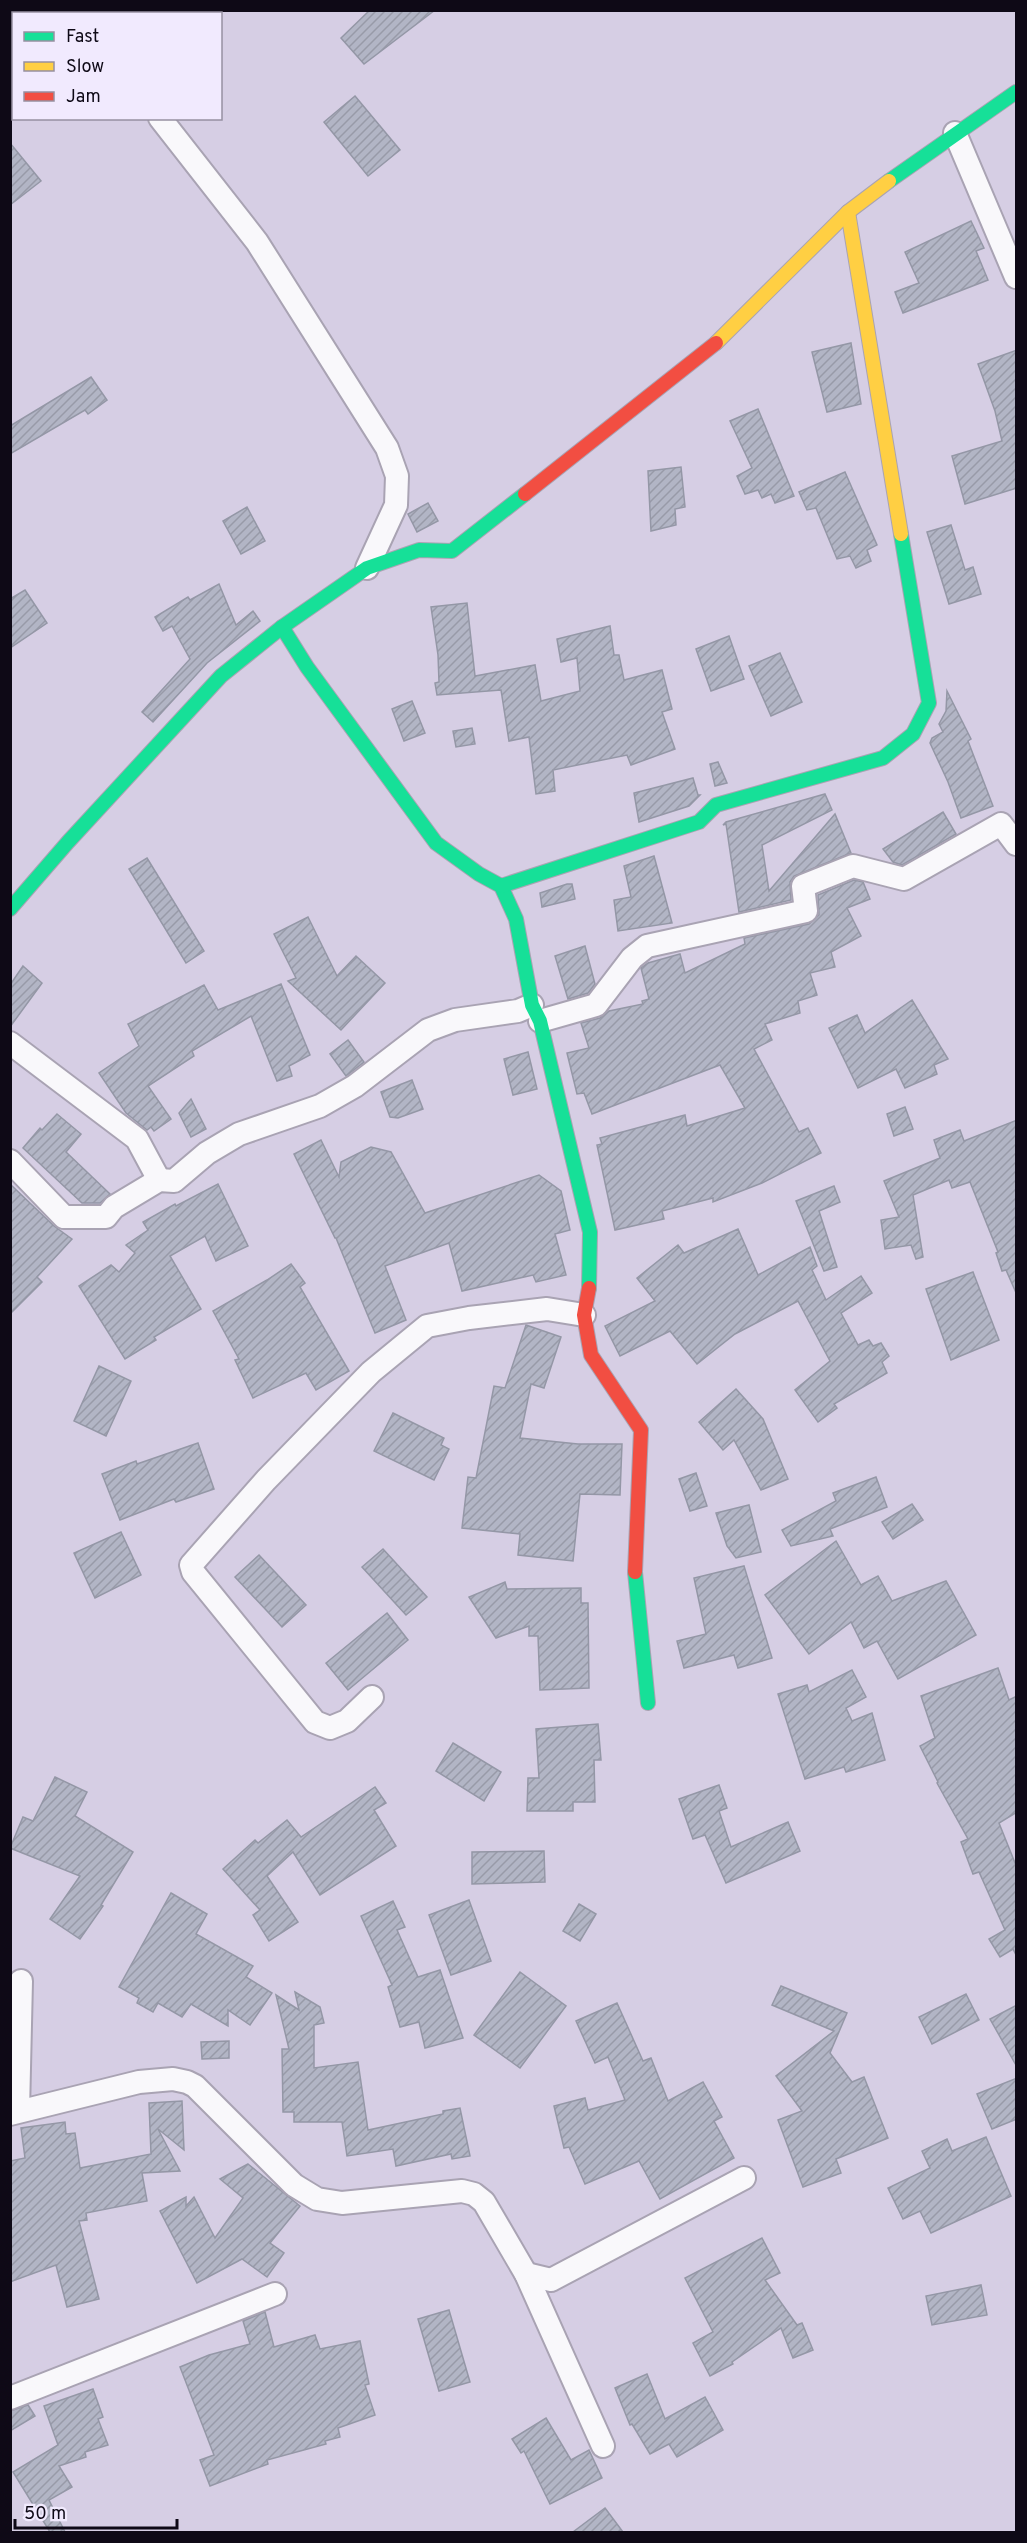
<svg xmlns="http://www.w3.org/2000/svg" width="1027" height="2543" viewBox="0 0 1027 2543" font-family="Overpass,sans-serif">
<defs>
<pattern id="building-hatch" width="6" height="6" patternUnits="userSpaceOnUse" patternTransform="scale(1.5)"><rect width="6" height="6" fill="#b2b5c5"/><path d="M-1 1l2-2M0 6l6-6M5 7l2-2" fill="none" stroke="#989aa8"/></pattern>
</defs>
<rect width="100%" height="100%" fill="#d6cee4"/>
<g fill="url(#building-hatch)" stroke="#9497a6" stroke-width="1.5">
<path d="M 370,10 L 435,10 L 364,64 L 341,38 Z"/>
<path d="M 355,96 L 400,150 L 368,176 L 324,122 Z"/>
<path d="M 10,143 L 41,181 L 10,205 Z"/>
<path d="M 971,221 L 984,248 L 976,251 L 988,280 L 903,313 L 895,292 L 919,283 L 905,252 Z"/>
<path d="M 851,343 L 861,404 L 827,412 L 812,352 Z"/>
<path d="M 1017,350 L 1017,488 L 965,504 L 952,456 L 1002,441 L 995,411 L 978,364 Z"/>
<path d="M 91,377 L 107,400 L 88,414 L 85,410 L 10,454 L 10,426 Z"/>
<path d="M 758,409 L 794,496 L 775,503 L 771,494 L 762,498 L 758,490 L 745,494 L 737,476 L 752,468 L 730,421 Z"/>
<path d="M 681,467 L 685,507 L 675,509 L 676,525 L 651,531 L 648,471 Z"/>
<path d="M 845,472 L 877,545 L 867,550 L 871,561 L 856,568 L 850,556 L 837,559 L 816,508 L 807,510 L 799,492 Z"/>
<path d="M 428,503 L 438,521 L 417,532 L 408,514 Z"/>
<path d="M 247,507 L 265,541 L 241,554 L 223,521 Z"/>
<path d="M 951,525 L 965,570 L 973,567 L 981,594 L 949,604 L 927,532 Z"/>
<path d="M 219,584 L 236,625 L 253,611 L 260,621 L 207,663 L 153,722 L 142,712 L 190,659 L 172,626 L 163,631 L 155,617 L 188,597 L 190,600 Z"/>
<path d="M 25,590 L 47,623 L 10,648 L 10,599 Z"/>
<path d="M 467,603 L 475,676 L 535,665 L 541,701 L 580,691 L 577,658 L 561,662 L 557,639 L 610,626 L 614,655 L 619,655 L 624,680 L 662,670 L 672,709 L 662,712 L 675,749 L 631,765 L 627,755 L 553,770 L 555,791 L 536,794 L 529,737 L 509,741 L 501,690 L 437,695 L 435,683 L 439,682 L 438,655 L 431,607 Z"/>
<path d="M 729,636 L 744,679 L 711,691 L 696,649 Z"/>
<path d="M 780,653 L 802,702 L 771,716 L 749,666 Z"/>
<path d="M 947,691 L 971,739 L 968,741 L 993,806 L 961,818 L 948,782 L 930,743 L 932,738 L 943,732 L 939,724 L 946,711 Z"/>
<path d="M 412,701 L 425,733 L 404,741 L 392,709 Z"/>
<path d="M 472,728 L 475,744 L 456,747 L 453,731 Z"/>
<path d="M 718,762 L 727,783 L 715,786 L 710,764 Z"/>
<path d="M 693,778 L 698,795 L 700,795 L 689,806 L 639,822 L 634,793 Z"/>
<path d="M 825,794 L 832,810 L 762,845 L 769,891 L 835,814 L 851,853 L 794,876 L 790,882 L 791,900 L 739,912 L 726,824 L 723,825 L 726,822 Z"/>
<path d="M 943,812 L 956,834 L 902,865 L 893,862 L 883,849 Z"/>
<path d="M 654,856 L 672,923 L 618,931 L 614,900 L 631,897 L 624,866 Z"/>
<path d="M 147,858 L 204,951 L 186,963 L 129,869 Z"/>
<path d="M 854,880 L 863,882 L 870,899 L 847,908 L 861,936 L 831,952 L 835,967 L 810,973 L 817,995 L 798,1001 L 800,1013 L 765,1024 L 772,1040 L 754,1049 L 799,1132 L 808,1128 L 821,1153 L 762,1183 L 713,1202 L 713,1198 L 662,1211 L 664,1219 L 615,1230 L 597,1145 L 602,1144 L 600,1138 L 685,1115 L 687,1126 L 745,1108 L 720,1065 L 592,1114 L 584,1093 L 577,1094 L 567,1053 L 589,1048 L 581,1023 L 600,1018 L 609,1011 L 643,1004 L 642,1001 L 649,999 L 641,968 L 648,963 L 680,954 L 685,973 L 745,944 L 744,938 L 809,924 L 819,915 L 818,895 Z"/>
<path d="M 567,884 L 572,884 L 575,899 L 542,907 L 540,893 Z"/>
<path d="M 308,917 L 337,976 L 356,956 L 385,983 L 341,1030 L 288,981 L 296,978 L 274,934 Z"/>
<path d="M 585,946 L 595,984 L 588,993 L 568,999 L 555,956 Z"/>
<path d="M 23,966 L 42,983 L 10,1027 L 10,985 Z"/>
<path d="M 281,984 L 310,1055 L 289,1066 L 292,1076 L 277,1081 L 251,1016 L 192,1051 L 194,1056 L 148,1086 L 171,1119 L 154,1131 L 151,1127 L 147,1130 L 126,1113 L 99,1073 L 139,1046 L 128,1024 L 204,985 L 218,1010 Z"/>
<path d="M 912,1000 L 948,1059 L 934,1065 L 937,1074 L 905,1088 L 896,1069 L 858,1088 L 829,1028 L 857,1015 L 865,1033 Z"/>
<path d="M 348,1040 L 364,1062 L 346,1076 L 330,1054 Z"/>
<path d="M 528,1052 L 537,1089 L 513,1095 L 504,1059 Z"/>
<path d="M 412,1080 L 423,1109 L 398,1118 L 390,1117 L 381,1092 Z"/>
<path d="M 191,1099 L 206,1129 L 191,1137 L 179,1113 Z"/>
<path d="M 905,1107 L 913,1129 L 894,1136 L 887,1114 Z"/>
<path d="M 57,1114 L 81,1134 L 66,1152 L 110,1194 L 100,1203 L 82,1203 L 23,1148 L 40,1128 L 42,1130 Z"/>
<path d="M 1017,1120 L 1017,1295 L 1006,1270 L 1002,1271 L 996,1253 L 998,1252 L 970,1182 L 952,1188 L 949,1180 L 913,1195 L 923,1257 L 916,1259 L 911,1245 L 885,1249 L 881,1220 L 899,1217 L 884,1181 L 940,1158 L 934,1140 L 960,1130 L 964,1141 Z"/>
<path d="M 321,1140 L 339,1177 L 341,1162 L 371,1147 L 391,1152 L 425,1213 L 539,1175 L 561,1191 L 570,1230 L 555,1234 L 566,1275 L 536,1282 L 533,1275 L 462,1291 L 449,1243 L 385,1266 L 406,1320 L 375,1333 L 336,1238 L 335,1238 L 294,1154 Z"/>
<path d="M 10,1184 L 54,1226 L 72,1239 L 37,1277 L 42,1282 L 10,1314 Z"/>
<path d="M 218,1184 L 248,1246 L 216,1261 L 205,1236 L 170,1256 L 201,1309 L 154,1337 L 156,1340 L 125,1359 L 79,1286 L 111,1265 L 119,1272 L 135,1253 L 126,1245 L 148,1230 L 143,1222 L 175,1204 L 176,1206 Z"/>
<path d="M 834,1186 L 840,1202 L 819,1211 L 837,1267 L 824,1271 L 796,1201 Z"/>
<path d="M 738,1229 L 758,1275 L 810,1247 L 817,1266 L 812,1270 L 826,1300 L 861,1276 L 872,1293 L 841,1313 L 858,1345 L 869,1340 L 873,1346 L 881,1343 L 889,1356 L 882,1362 L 887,1373 L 834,1404 L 837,1408 L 818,1422 L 795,1390 L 830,1361 L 798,1301 L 735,1334 L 697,1364 L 670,1331 L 620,1356 L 605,1326 L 655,1301 L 637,1278 L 678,1245 L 684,1253 Z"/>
<path d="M 291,1264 L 305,1283 L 300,1287 L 349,1371 L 316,1390 L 306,1373 L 253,1398 L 235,1360 L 239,1359 L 213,1311 L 267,1280 Z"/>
<path d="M 973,1272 L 999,1340 L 951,1360 L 926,1289 Z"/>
<path d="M 526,1325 L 561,1337 L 544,1388 L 531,1384 L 520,1438 L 578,1444 L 622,1444 L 620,1495 L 580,1494 L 573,1561 L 518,1555 L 520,1534 L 462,1528 L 468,1477 L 476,1478 L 494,1386 L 505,1388 Z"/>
<path d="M 99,1366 L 131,1381 L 106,1436 L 74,1421 Z"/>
<path d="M 736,1389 L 763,1419 L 788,1479 L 761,1490 L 734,1440 L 723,1450 L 699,1422 Z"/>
<path d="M 393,1413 L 444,1438 L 441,1445 L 449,1449 L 434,1480 L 374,1451 Z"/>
<path d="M 198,1443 L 214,1489 L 176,1502 L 174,1499 L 120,1520 L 102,1474 L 136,1461 L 137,1464 Z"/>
<path d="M 696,1473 L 707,1506 L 690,1511 L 679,1479 Z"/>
<path d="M 876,1477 L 887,1507 L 830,1529 L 833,1536 L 791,1546 L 782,1530 L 836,1501 L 833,1493 Z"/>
<path d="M 912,1504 L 923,1520 L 893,1539 L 882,1522 Z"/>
<path d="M 749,1505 L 761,1552 L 736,1558 L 727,1546 L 716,1513 Z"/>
<path d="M 121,1532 L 141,1575 L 95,1598 L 74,1553 Z"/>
<path d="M 836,1541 L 861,1585 L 878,1576 L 892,1601 L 946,1581 L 976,1635 L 898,1679 L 877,1641 L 864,1648 L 851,1622 L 809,1654 L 765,1595 Z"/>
<path d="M 383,1549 L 427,1597 L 406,1615 L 362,1567 Z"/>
<path d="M 259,1555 L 306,1605 L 282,1627 L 235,1577 Z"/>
<path d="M 744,1566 L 772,1658 L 738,1668 L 734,1655 L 684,1668 L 677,1641 L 706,1634 L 694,1578 Z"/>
<path d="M 505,1582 L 507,1589 L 581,1588 L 581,1603 L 588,1603 L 589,1688 L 540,1690 L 538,1636 L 529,1636 L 529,1626 L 496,1638 L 469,1597 Z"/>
<path d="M 387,1613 L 408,1640 L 348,1690 L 326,1663 Z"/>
<path d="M 998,1668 L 1009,1700 L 1017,1696 L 1017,1812 L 999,1823 L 1017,1868 L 1017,1957 L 1013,1949 L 1000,1957 L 989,1939 L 1005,1930 L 979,1872 L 973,1874 L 961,1842 L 968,1839 L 937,1783 L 938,1782 L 920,1746 L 935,1738 L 921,1696 Z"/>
<path d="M 852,1670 L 866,1697 L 846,1708 L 852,1721 L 872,1713 L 885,1760 L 846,1772 L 844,1767 L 805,1779 L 778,1694 L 807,1685 L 809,1692 Z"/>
<path d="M 598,1724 L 601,1760 L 594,1760 L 595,1802 L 573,1802 L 573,1811 L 527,1811 L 528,1778 L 539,1778 L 536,1729 Z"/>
<path d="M 453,1743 L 501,1772 L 484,1801 L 436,1771 Z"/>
<path d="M 55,1777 L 87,1792 L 75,1816 L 133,1852 L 101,1905 L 103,1906 L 80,1939 L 50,1919 L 80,1876 L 10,1848 L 23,1817 L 33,1821 Z"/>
<path d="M 719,1785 L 727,1808 L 719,1811 L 731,1847 L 788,1822 L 800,1851 L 726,1883 L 705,1835 L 693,1839 L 679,1799 Z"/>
<path d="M 375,1787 L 386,1803 L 374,1810 L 396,1846 L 320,1895 L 293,1852 L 267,1876 L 298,1922 L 269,1941 L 253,1915 L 260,1910 L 223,1869 L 255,1840 L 258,1843 L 287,1820 L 301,1837 Z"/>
<path d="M 544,1851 L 545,1882 L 472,1884 L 472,1852 Z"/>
<path d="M 171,1893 L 207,1914 L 196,1934 L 253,1966 L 246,1977 L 272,1993 L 250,2025 L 228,2010 L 228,2026 L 191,2004 L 182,2017 L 158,2003 L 153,2012 L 137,2003 L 139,1998 L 119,1987 Z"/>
<path d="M 469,1900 L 491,1961 L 451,1975 L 429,1915 Z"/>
<path d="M 393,1901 L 405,1927 L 397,1930 L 418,1977 L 440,1970 L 463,2038 L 425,2048 L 419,2022 L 400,2027 L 388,1987 L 392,1985 L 361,1916 Z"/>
<path d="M 579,1904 L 596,1914 L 580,1941 L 563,1931 Z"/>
<path d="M 520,1972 L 566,2006 L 520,2068 L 474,2035 Z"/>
<path d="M 781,1986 L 847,2013 L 830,2053 L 852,2082 L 864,2077 L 888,2138 L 836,2159 L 841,2173 L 803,2187 L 778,2120 L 802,2111 L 776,2076 L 834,2031 L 772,2005 Z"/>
<path d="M 295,1992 L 320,2007 L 324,2023 L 314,2025 L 314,2068 L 358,2062 L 368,2130 L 443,2114 L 443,2111 L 460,2108 L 470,2156 L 452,2159 L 451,2154 L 396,2166 L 393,2149 L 347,2156 L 342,2122 L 294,2122 L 294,2112 L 283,2112 L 282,2049 L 289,2049 L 276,1995 L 299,2010 Z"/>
<path d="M 966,1994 L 979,2020 L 932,2044 L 919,2017 Z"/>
<path d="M 617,2003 L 643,2061 L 651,2058 L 668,2101 L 703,2082 L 722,2117 L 714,2121 L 734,2158 L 660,2199 L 639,2161 L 585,2184 L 569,2147 L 564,2148 L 554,2106 L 585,2098 L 588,2110 L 625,2100 L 608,2057 L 595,2063 L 576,2021 Z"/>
<path d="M 1017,2005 L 1017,2067 L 990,2019 Z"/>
<path d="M 229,2041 L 229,2058 L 202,2059 L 201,2042 Z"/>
<path d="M 1017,2078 L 1017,2119 L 992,2129 L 977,2094 Z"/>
<path d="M 182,2101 L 184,2150 L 158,2129 L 180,2171 L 142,2173 L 147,2201 L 86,2213 L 87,2220 L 79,2221 L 99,2299 L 67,2307 L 56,2265 L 10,2282 L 10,2161 L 25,2158 L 21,2128 L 65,2122 L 66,2134 L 75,2133 L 80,2168 L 151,2154 L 149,2103 Z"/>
<path d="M 986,2137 L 1011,2196 L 931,2233 L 920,2211 L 903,2219 L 888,2188 L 930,2168 L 922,2151 L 947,2139 L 952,2151 Z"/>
<path d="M 248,2164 L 300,2206 L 270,2243 L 284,2253 L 267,2277 L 242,2259 L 197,2283 L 160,2211 L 186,2197 L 186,2206 L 194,2197 L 215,2238 L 243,2198 L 220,2179 Z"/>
<path d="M 762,2238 L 780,2273 L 765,2280 L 797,2325 L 802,2323 L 813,2350 L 793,2358 L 781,2328 L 732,2362 L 733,2364 L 710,2376 L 693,2343 L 713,2332 L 685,2278 Z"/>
<path d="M 981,2285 L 987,2315 L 932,2325 L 926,2296 Z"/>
<path d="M 449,2310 L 470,2382 L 439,2391 L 418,2319 Z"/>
<path d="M 265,2312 L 274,2347 L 315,2335 L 320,2349 L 360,2341 L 369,2384 L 365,2385 L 375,2415 L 338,2428 L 340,2437 L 325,2441 L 326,2444 L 267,2460 L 268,2464 L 210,2486 L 200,2460 L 214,2455 L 180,2367 L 209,2355 L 250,2344 L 243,2321 Z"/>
<path d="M 647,2374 L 665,2419 L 705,2397 L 723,2430 L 677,2457 L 669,2444 L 650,2454 L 632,2424 L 630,2425 L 615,2388 Z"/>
<path d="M 93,2389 L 103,2417 L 98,2419 L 108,2445 L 85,2452 L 86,2457 L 59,2466 L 72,2487 L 49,2500 L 65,2532 L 50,2532 L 13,2472 L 58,2445 L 44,2406 Z"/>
<path d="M 28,2405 L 35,2416 L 10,2431 L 10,2411 Z"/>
<path d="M 546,2418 L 571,2460 L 589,2450 L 602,2478 L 550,2504 L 524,2451 L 521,2453 L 512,2439 Z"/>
<path d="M 605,2508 L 623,2532 L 573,2532 Z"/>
</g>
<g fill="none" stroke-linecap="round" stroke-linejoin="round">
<g stroke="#a9a3b3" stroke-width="26">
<g id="street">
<path d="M 70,10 L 73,14"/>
<path d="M 160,118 L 257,242 L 387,448 L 397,476 L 396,505 L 367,568"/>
<path d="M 955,133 L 1016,277"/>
<path d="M 540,1021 L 596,1005 L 632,958 L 647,946 L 806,911 L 803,886 L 853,866 L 904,879 L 1001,824 L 1016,844"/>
<path d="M 10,1043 L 137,1139 L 159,1180"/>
<path d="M 10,1161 L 64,1217 L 106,1217 L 114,1207 L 159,1180 L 174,1181 L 207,1153 L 239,1134 L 320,1106 L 355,1086 L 428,1030 L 455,1020 L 518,1011 L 532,1005"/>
<path d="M 372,1697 L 347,1721 L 330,1728 L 315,1722 L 193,1572 L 191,1565 L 266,1480 L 371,1372 L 427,1326 L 469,1318 L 547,1309 L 584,1315"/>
<path d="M 18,2111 L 21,1981"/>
<path d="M 10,2114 L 139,2082 L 173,2079 L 187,2082 L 195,2086 L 294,2185 L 317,2199 L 342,2203 L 462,2191 L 474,2194 L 484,2202 L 526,2274 L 603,2446"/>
<path d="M 526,2274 L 551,2280 L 744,2178"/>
<path d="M 10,2398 L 275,2294"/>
</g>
</g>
<g stroke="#a9a3b3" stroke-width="16">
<g id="fast">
<path d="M 889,181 L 1016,92"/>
<path d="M 282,627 L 307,667 L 436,843 L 479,874 L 501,886 L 516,919 L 532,1005 L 540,1021 L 590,1232 L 589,1288"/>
<path d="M 501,886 L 699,822 L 716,805 L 883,758 L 913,734 L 929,703 L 901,534"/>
<path d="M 10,909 L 68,842 L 221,676 L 282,627 L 367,568 L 419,550 L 452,551 L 525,494"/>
<path d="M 635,1572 L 648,1703"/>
</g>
</g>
<g stroke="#a9a3b3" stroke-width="16">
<g id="slow">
<path d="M 848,212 L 901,534"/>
<path d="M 716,343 L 848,212 L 889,181"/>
</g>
</g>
<g stroke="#a9a3b3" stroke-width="16">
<g id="jam">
<path d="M 525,494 L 716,343"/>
<path d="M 589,1288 L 584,1315 L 591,1355 L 641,1430 L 635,1572"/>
</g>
</g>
<use href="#street" stroke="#f9f8fb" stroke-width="22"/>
<use href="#fast" stroke="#16e098" stroke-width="14"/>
<use href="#slow" stroke="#ffcf43" stroke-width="14"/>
<use href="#jam" stroke="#f24e42" stroke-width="14"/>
</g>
<rect width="1027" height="2543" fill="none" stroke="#0e0916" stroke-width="24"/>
<rect x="12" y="12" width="210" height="108" fill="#f1eafe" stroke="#9690a1" stroke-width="1.5"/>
<rect x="24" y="32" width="30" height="9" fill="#16e098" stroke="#9690a1" stroke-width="1.5"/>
<text x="66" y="42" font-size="18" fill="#0e0916">Fast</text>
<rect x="24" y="62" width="30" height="9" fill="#ffcf43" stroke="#9690a1" stroke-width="1.5"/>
<text x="66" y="72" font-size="18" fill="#0e0916">Slow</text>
<rect x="24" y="92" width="30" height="9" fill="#f24e42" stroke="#9690a1" stroke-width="1.5"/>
<text x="66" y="102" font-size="18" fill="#0e0916">Jam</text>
<path d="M15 2519v9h162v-9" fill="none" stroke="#0e0916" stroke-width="3"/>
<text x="24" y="2519" font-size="18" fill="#0e0916" stroke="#f1eafe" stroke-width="4.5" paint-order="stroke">50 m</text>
</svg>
